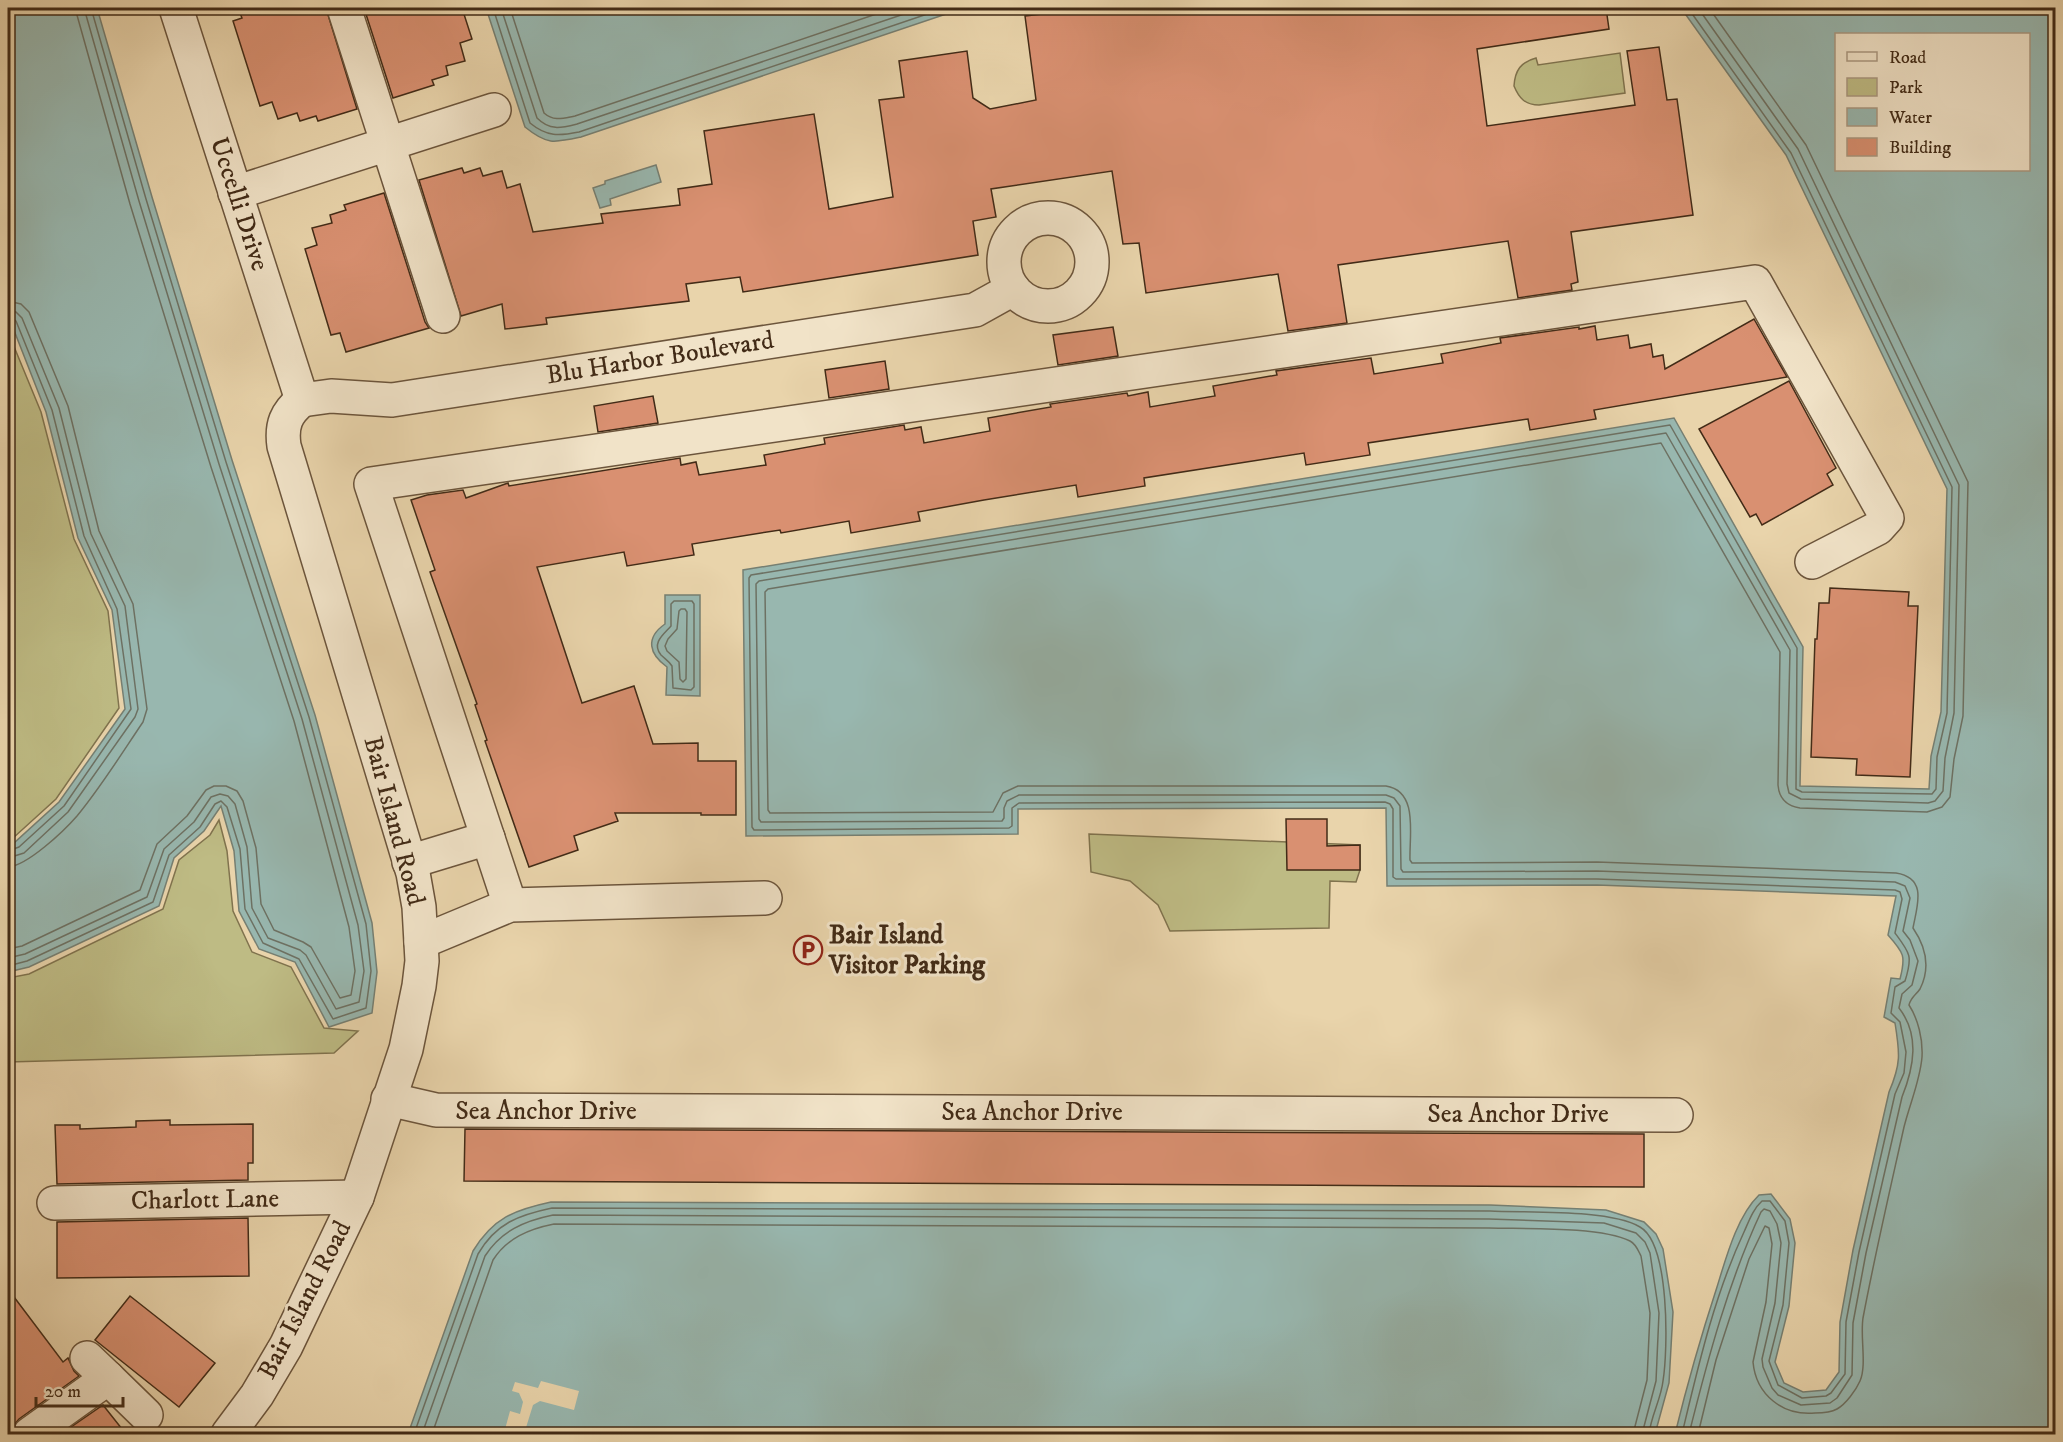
<svg xmlns="http://www.w3.org/2000/svg" width="2063" height="1442" viewBox="0 0 2063 1442" font-family="'IM FELL DW Pica',serif">
<rect width="100%" height="100%" fill="#e9d4ab"/>
<filter id="stains"><feTurbulence type="fractalNoise" baseFrequency=".00333" numOctaves="4"/><feColorMatrix values="0 0 0 0 .2 0 0 0 0 .09 0 0 0 0 .02 0 0 0 .5 -.17"/></filter>
<radialGradient id="worn" r=".72"><stop offset=".6" stop-color="#630" stop-opacity="0"/><stop offset="1" stop-color="#630" stop-opacity=".3"/></radialGradient>
<g fill="#bebb84" stroke="#80734e" stroke-width="1.5">
<path d="M 1620,53 L 1625,93 L 1539,105 C 1525,105 1519,98 1514,86 C 1515,70 1521,62 1536,58 L 1538,65 Z"/>
<path d="M 8,332 L 41,412 L 74,539 L 108,611 L 119,708 L 56,799 L 12,839 L 8,841 Z"/>
<path d="M 219,820 L 227,851 L 233,911 L 252,952 L 291,967 L 324,1028 L 358,1031 L 334,1053 L 8,1062 L 8,978 L 29,974 L 163,909 L 179,860 L 210,835 Z"/>
<path d="M 1089,834 L 1360,845 L 1360,870 L 1356,882 L 1330,881 L 1329,928 L 1170,931 L 1158,905 L 1130,881 L 1091,872 Z"/>
</g>
<g fill="#98b7af" stroke="#767f72" stroke-width="1.5" fill-rule="evenodd">
<path d="M 8,8 L 97,8 L 152,197 L 232,460 L 315,715 L 372,923 L 377,972 L 372,1013 L 329,1027 L 295,962 L 259,949 L 239,911 L 234,851 L 221,806 L 204,831 L 174,858 L 159,906 L 29,967 L 8,972 L 8,845 L 15,842 L 59,802 L 125,709 L 112,610 L 78,538 L 46,412 L 8,315 Z"/>
<path d="M 486,8 L 964,8 L 581,137 C 554,143 547,145 525,127 Z"/>
<path d="M 1681,8 L 2055,8 L 2055,1434 L 1675,1434 C 1687,1385 1701,1336 1717,1287 C 1726,1258 1737,1216 1759,1195 L 1771,1194 L 1790,1219 L 1795,1243 L 1789,1306 L 1775,1362 L 1784,1383 L 1803,1392 L 1826,1390 L 1839,1372 L 1840,1322 L 1853,1250 L 1889,1092 C 1901,1064 1900,1054 1895,1023 L 1884,1017 L 1891,978 L 1900,979 C 1906,956 1904,953 1888,935 L 1896,896 L 1597,885 L 1387,886 L 1386,808 L 1018,809 L 1018,834 L 746,836 L 743,570 L 1674,418 L 1803,647 L 1800,786 L 1929,789 L 1931,756 L 1941,712 L 1947,489 L 1786,155 ZM 2028,34 L 2028,170 L 1836,170 L 1836,34 Z"/>
<path d="M 656,165 L 661,182 L 610,199 L 611,205 L 600,208 L 593,188 L 605,184 L 605,181 Z"/>
<path d="M 665,595 L 700,595 L 700,696 L 666,695 L 667,667 C 649,654 645,638 665,624 Z"/>
<path d="M 551,1202 L 1490,1205 L 1606,1210 L 1644,1222 L 1656,1234 L 1663,1249 L 1673,1312 L 1669,1383 L 1655,1434 L 408,1434 L 473,1251 C 493,1218 514,1210 551,1202 Z"/>
</g>
<path fill="#e9d4ab" d="M 541,1381 L 579,1391 L 574,1410 L 540,1401 L 533,1405 L 524,1434 L 504,1433 L 510,1411 L 520,1414 L 523,1402 L 519,1393 L 512,1391 L 515,1382 L 538,1388 Z"/>
<g fill="none" stroke-linecap="round" stroke-linejoin="round">
<g stroke="#6d7163" stroke-width="1.5">
<path d="M 493,8 L 530,123 C 547,137 559,136 579,132 L 945,8"/>
<path d="M 501,8 L 537,118 C 550,131 561,128 577,124 L 922,8"/>
<path d="M 510,8 L 544,113 C 554,122 564,118 575,116 L 894,8"/>
<path d="M 8,301 L 21,304 L 29,312 L 68,406 L 99,531 L 133,604 L 147,709 L 143,722 C 122,753 101,787 77,816 C 64,831 27,866 8,867"/>
<path d="M 8,310 L 16,312 L 22,318 L 59,408 L 91,534 L 125,606 L 138,709 L 135,717 L 68,812 L 24,853 L 8,858"/>
<path d="M 8,317 L 12,318 L 16,321 L 52,410 L 84,536 L 117,609 L 131,709 L 64,806 L 19,847 L 8,851"/>
<path d="M 674,601 L 692,601 L 694,604 L 694,687 L 691,690 L 673,688 L 672,666 C 669,661 665,659 661,655 C 651,643 664,634 671,626 L 671,604 Z"/>
<path d="M 681,609 L 685,609 L 687,612 L 686,679 L 683,682 L 680,679 L 679,662 L 667,651 L 665,646 L 668,639 L 677,629 L 679,611 Z"/>
<path d="M 8,949 L 22,946 L 140,890 L 157,844 L 187,816 L 206,790 L 214,786 L 226,786 L 237,791 L 243,801 L 256,848 L 261,904 L 274,930 L 303,942 L 311,947 L 340,998 L 351,995 L 355,971 L 349,927 L 294,721 L 211,467 L 130,204 L 75,8"/>
<path d="M 8,958 L 25,954 L 147,897 L 164,849 L 194,822 L 211,797 L 220,794 L 228,796 L 235,804 L 247,847 L 252,908 L 268,938 L 300,950 L 306,955 L 336,1009 L 359,1002 L 364,971 L 358,925 L 302,719 L 219,464 L 139,201 L 84,8"/>
<path d="M 8,966 L 27,961 L 153,902 L 169,855 L 200,827 L 215,804 L 221,801 L 227,807 L 240,849 L 245,909 L 263,943 L 299,959 L 333,1019 L 366,1008 L 371,971 L 366,924 L 309,717 L 226,462 L 146,199 L 91,8"/>
<path d="M 414,1434 L 478,1254 C 496,1223 519,1215 552,1208 L 1490,1211 C 1527,1213 1609,1209 1640,1227 C 1670,1244 1668,1350 1663,1381 C 1661,1399 1651,1416 1649,1434"/>
<path d="M 422,1434 L 485,1256 C 501,1231 524,1221 553,1215 L 1489,1219 L 1604,1223 L 1636,1233 L 1645,1242 L 1650,1253 L 1659,1313 L 1656,1381 L 1642,1434"/>
<path d="M 432,1434 L 493,1260 C 507,1238 529,1229 554,1224 L 1489,1228 C 1525,1229 1600,1226 1630,1241 C 1636,1244 1638,1250 1641,1256 L 1650,1313 L 1647,1380 L 1633,1434"/>
<path d="M 1682,1434 C 1698,1367 1714,1296 1744,1232 C 1749,1221 1753,1209 1762,1201 L 1770,1201 L 1785,1221 L 1789,1243 L 1783,1305 L 1769,1361 L 1778,1385 L 1802,1398 L 1826,1396 L 1831,1393 L 1845,1374 L 1846,1322 L 1859,1252 L 1895,1094 L 1904,1073 L 1906,1052 L 1900,1022 L 1891,1013 L 1895,987 L 1905,981 C 1913,956 1910,953 1895,933 L 1902,899 L 1900,892 L 1895,890 L 1597,879 L 1396,879 L 1393,877 L 1393,809 L 1390,804 L 1385,802 L 1019,803 L 1012,808 L 1012,826 L 1009,828 L 754,830 L 752,827 L 749,578 L 751,575 L 1670,425 L 1797,648 L 1796,789 L 1802,792 L 1932,794 L 1936,789 L 1937,757 L 1947,713 L 1952,487 L 1791,153 L 1688,8"/>
<path d="M 1689,1434 C 1708,1358 1728,1283 1761,1212 L 1764,1209 L 1770,1211 L 1777,1224 L 1781,1243 L 1775,1303 L 1762,1359 L 1763,1367 L 1772,1388 L 1778,1395 L 1801,1405 L 1830,1403 L 1837,1398 L 1852,1375 L 1853,1323 L 1866,1253 L 1902,1097 C 1914,1067 1920,1035 1899,1008 L 1902,994 L 1912,985 L 1918,961 L 1910,940 L 1903,931 L 1910,898 L 1905,886 L 1895,882 L 1597,871 L 1403,872 L 1401,869 L 1400,806 L 1394,798 L 1386,795 L 1019,795 L 1007,801 L 1004,808 L 1004,818 L 1002,821 L 761,822 L 759,819 L 756,584 L 759,581 L 1666,433 L 1790,650 L 1787,784 L 1789,793 L 1801,799 L 1928,803 L 1935,801 L 1943,791 L 1945,758 L 1954,713 L 1959,485 L 1798,149 L 1698,8"/>
<path d="M 1698,1434 L 1716,1360 L 1749,1259 L 1765,1226 L 1769,1228 L 1772,1244 L 1766,1302 L 1753,1362 C 1756,1395 1783,1416 1815,1413 C 1822,1413 1830,1413 1837,1409 C 1846,1404 1856,1390 1860,1381 C 1867,1365 1860,1337 1863,1318 C 1875,1254 1890,1190 1904,1127 C 1910,1103 1920,1081 1922,1057 C 1923,1039 1918,1019 1909,1005 C 1911,997 1916,995 1920,989 C 1931,967 1926,947 1913,928 C 1917,906 1928,878 1896,873 L 1597,862 L 1412,863 L 1410,860 C 1409,836 1419,791 1386,786 L 1018,786 L 1003,793 L 993,812 L 770,813 L 768,810 L 765,592 L 768,589 L 1661,443 L 1780,652 L 1778,785 C 1779,798 1787,806 1800,808 L 1927,812 L 1942,807 L 1950,797 L 1954,759 L 1963,716 L 1968,482 L 1806,145 L 1709,8"/>
</g>
</g>
<g fill="#d99071" stroke="#422b17" stroke-width="1.5">
<path d="M 238,8 L 326,8 L 357,109 L 318,121 L 316,116 L 300,121 L 297,113 L 278,119 L 272,102 L 260,106 L 233,21 L 242,18 Z"/>
<path d="M 364,8 L 462,8 L 472,39 L 460,43 L 465,61 L 446,66 L 448,75 L 432,80 L 434,85 L 393,98 Z"/>
<path d="M 1095,8 L 1606,8 L 1609,29 L 1477,49 L 1487,126 L 1635,105 L 1627,51 L 1659,47 L 1667,100 L 1677,99 L 1693,215 L 1571,232 L 1578,282 L 1571,284 L 1572,290 L 1518,298 L 1508,241 L 1338,265 L 1347,323 L 1288,331 L 1278,274 L 1146,293 L 1139,243 L 1123,244 L 1112,171 L 991,189 L 996,217 L 973,221 L 978,255 L 743,292 L 740,277 L 686,284 L 689,301 L 546,318 L 547,324 L 505,329 L 502,304 L 461,316 L 419,180 L 462,168 L 464,173 L 480,168 L 483,176 L 502,171 L 507,188 L 520,184 L 533,232 L 603,223 L 601,214 L 680,205 L 678,189 L 712,184 L 704,131 L 814,114 L 829,209 L 893,197 L 879,100 L 904,97 L 899,61 L 967,51 L 973,98 L 990,109 L 1036,100 L 1025,16 Z"/>
<path d="M 384,193 L 425,322 L 429,328 L 346,352 L 340,333 L 331,335 L 305,249 L 317,245 L 312,228 L 332,223 L 330,215 L 346,210 L 344,205 Z"/>
<path d="M 1754,319 L 1787,377 L 1594,410 L 1596,419 L 1530,430 L 1528,419 L 1368,443 L 1370,455 L 1306,465 L 1304,453 L 1144,478 L 1145,486 L 1078,497 L 1076,485 L 984,500 L 918,512 L 920,521 L 851,533 L 849,521 L 781,533 L 780,530 L 692,544 L 694,555 L 627,566 L 624,552 L 537,567 L 582,703 L 634,686 L 653,744 L 698,743 L 698,761 L 736,761 L 736,815 L 701,815 L 701,813 L 615,813 L 618,821 L 574,836 L 578,850 L 529,867 L 485,741 L 487,740 L 475,705 L 477,704 L 430,572 L 435,570 L 411,500 L 427,495 L 463,490 L 466,498 L 508,483 L 509,486 L 680,458 L 681,465 L 696,462 L 699,475 L 766,465 L 764,455 L 825,444 L 824,438 L 904,425 L 905,430 L 921,427 L 924,443 L 990,431 L 988,418 L 1051,407 L 1050,404 L 1127,393 L 1128,396 L 1148,392 L 1150,407 L 1215,396 L 1213,386 L 1277,375 L 1276,371 L 1371,358 L 1374,374 L 1443,363 L 1441,354 L 1501,343 L 1500,338 L 1579,327 L 1579,329 L 1595,326 L 1597,340 L 1628,335 L 1630,348 L 1651,344 L 1653,357 L 1663,355 L 1665,369 Z"/>
<path d="M 1113,327 L 1118,356 L 1058,365 L 1053,335 Z"/>
<path d="M 885,361 L 889,389 L 829,398 L 825,370 Z"/>
<path d="M 1789,381 L 1836,468 L 1827,474 L 1833,485 L 1762,525 L 1756,514 L 1750,517 L 1699,429 Z"/>
<path d="M 653,396 L 658,423 L 598,432 L 594,406 Z"/>
<path d="M 1830,588 L 1909,592 L 1908,606 L 1918,606 L 1910,777 L 1856,775 L 1857,759 L 1811,757 L 1815,639 L 1817,639 L 1819,603 L 1829,603 Z"/>
<path d="M 1286,819 L 1327,819 L 1327,846 L 1360,845 L 1360,870 L 1287,870 Z"/>
<path d="M 170,1120 L 170,1125 L 253,1124 L 253,1163 L 248,1163 L 248,1180 L 57,1184 L 55,1125 L 80,1125 L 80,1129 L 136,1127 L 136,1121 Z"/>
<path d="M 465,1129 L 1644,1134 L 1644,1187 L 464,1181 Z"/>
<path d="M 248,1218 L 249,1276 L 57,1278 L 57,1222 Z"/>
<path d="M 8,1289 L 63,1362 L 68,1358 L 74,1371 L 79,1376 L 19,1419 L 13,1426 L 11,1434 L 8,1434 Z"/>
<path d="M 130,1296 L 215,1363 L 179,1407 L 95,1340 Z"/>
<path d="M 103,1405 L 126,1434 L 61,1434 Z"/>
</g>
<g fill="none" stroke-linecap="round" stroke-linejoin="round">
<g stroke="#6c553c" stroke-width="36">
<g id="minor">
<path d="M 176,8 L 302,400"/>
<path d="M 344,8 L 443,316"/>
<path d="M 235,193 L 494,110"/>
<circle cx="1048" cy="262" r="44"/>
<path d="M 302,400 L 331,396 L 392,400 L 975,310 L 1013,289"/>
<path d="M 409,862 L 488,838"/>
<path d="M 510,905 L 371,484 L 1755,282 L 1887,518 L 1878,528 L 1812,562"/>
<path d="M 421,942 L 510,905 L 765,898"/>
<path d="M 388,1099 L 436,1110 L 1676,1115"/>
<path d="M 54,1203 L 357,1197"/>
<path d="M 87,1358 L 108,1378"/>
<path d="M 30,1434 L 108,1378 L 146,1415"/>
<path d="M 228,1434 L 257,1395 L 286,1346 L 357,1197 L 406,1049 L 419,986 L 422,961 L 419,907 L 413,873 L 284,446 C 281,425 286,413 302,400"/>
</g>
</g>
<use href="#minor" stroke="#f1e3c8" stroke-width="33"/>
</g>
<defs>
<g id="parking-ring" transform="scale(1.5)"><circle r="9.5" fill="#f1e3c8" stroke="#8f2418" stroke-width="1.5"/><path d="M-3.5-5.5H1a3.5 3.5 0 0 1 0 7H-1V5.5H-3.5ZM-1-3.4V-.6H.8a1.4 1.4 0 0 0 0-2.8Z" fill="#8f2418"/></g>
</defs>
<g fill-rule="evenodd">
<use href="#parking-ring" x="808" y="950"/>
</g>
<g text-anchor="middle" dominant-baseline="central" stroke-width="6" stroke-linejoin="round" paint-order="stroke">
<g font-size="26" fill="#422b17" stroke="#f1e3c8">
<text transform="translate(239 204) rotate(72)">Uccelli Drive</text>
<text transform="translate(660 358) rotate(-9)">Blu Harbor Boulevard</text>
<text transform="translate(394 821) rotate(75)">Bair Island Road</text>
<text x="546" y="1111">Sea Anchor Drive</text>
<text x="1032" y="1112">Sea Anchor Drive</text>
<text x="1518" y="1114">Sea Anchor Drive</text>
<text transform="translate(205 1200) rotate(-1)">Charlott Lane</text>
<text transform="translate(305 1300) rotate(-63)">Bair Island Road</text>
</g>
<g font-size="26" font-weight="bold" fill="#422b17" stroke="#f1e3c8" text-anchor="start">
<text x="829" y="935">Bair Island<tspan x="829" dy="30">Visitor Parking</tspan></text>
</g>
</g>
<rect width="2063" height="1442" fill="none" stroke="#e9d4ab" stroke-width="30"/>
<rect x="9" y="9" width="2045" height="1424" fill="none" stroke="#422b17" stroke-width="3"/>
<rect x="15" y="15" width="2033" height="1412" fill="none" stroke="#422b17" stroke-width="1.5"/>
<rect x="1835" y="33" width="195" height="138" fill="#f1e3c8" stroke="#ab9981" stroke-width="1.5"/>
<rect x="1847" y="52" width="30" height="9" fill="#f1e3c8" stroke="#ab9981" stroke-width="1.5"/>
<text x="1889" y="63" font-size="18" fill="#422b17">Road</text>
<rect x="1847" y="78" width="30" height="18" fill="#bebb84" stroke="#ab9981" stroke-width="1.5"/>
<text x="1889" y="93" font-size="18" fill="#422b17">Park</text>
<rect x="1847" y="108" width="30" height="18" fill="#98b7af" stroke="#ab9981" stroke-width="1.5"/>
<text x="1889" y="123" font-size="18" fill="#422b17">Water</text>
<rect x="1847" y="138" width="30" height="18" fill="#d99071" stroke="#ab9981" stroke-width="1.5"/>
<text x="1889" y="153" font-size="18" fill="#422b17">Building</text>
<path d="M36 1397v9h87v-9" fill="none" stroke="#422b17" stroke-width="3"/>
<text x="45" y="1397" font-size="18" fill="#422b17" stroke="#f1e3c8" stroke-width="4.5" paint-order="stroke">20 m</text>
<rect width="100%" height="100%" filter="url(#stains)"/>
<rect width="100%" height="100%" fill="url(#worn)"/>
</svg>
